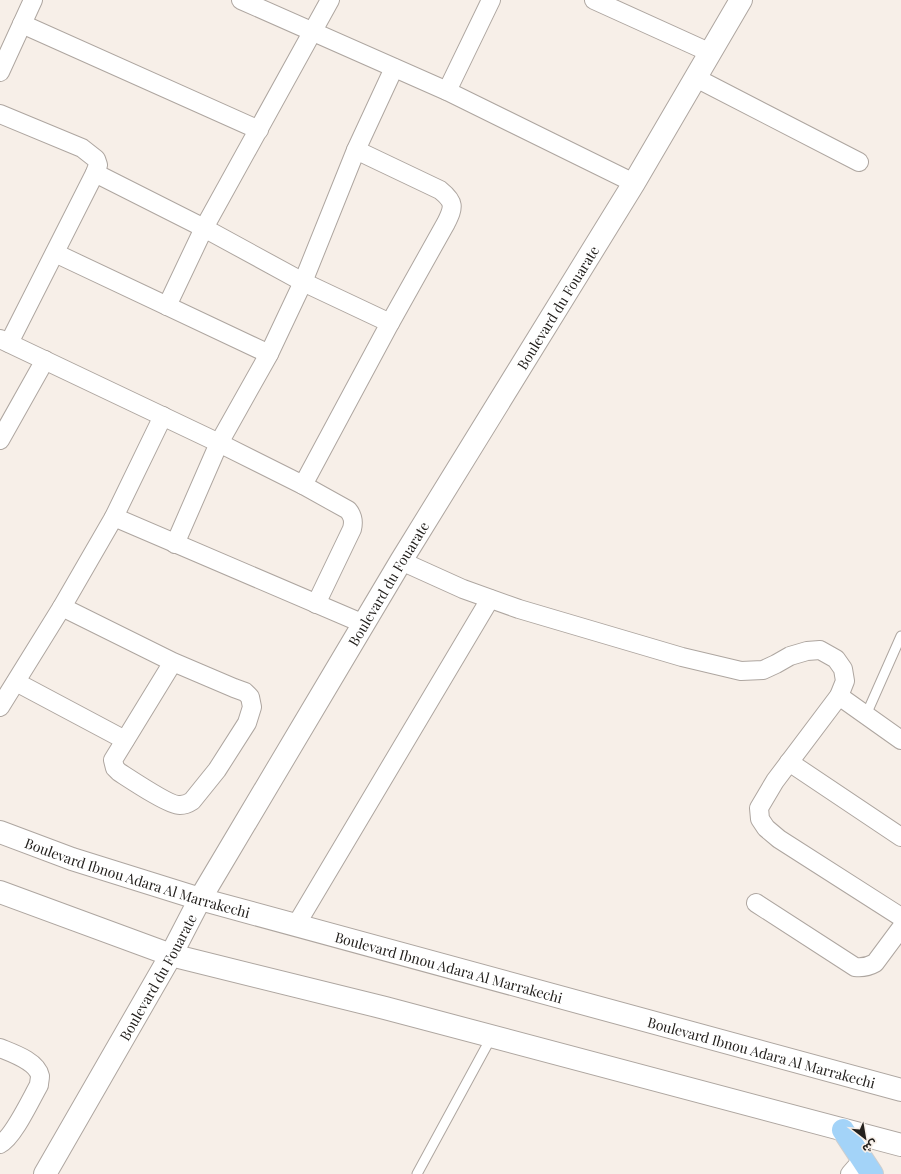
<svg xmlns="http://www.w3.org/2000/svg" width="901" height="1174" viewBox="0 0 901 1174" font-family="'Playfair Display','Noto Sans Arabic',serif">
<rect width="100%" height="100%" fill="#f7efe8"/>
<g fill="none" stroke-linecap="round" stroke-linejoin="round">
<g stroke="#aea6a0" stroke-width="11">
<g id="service">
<path d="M 866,715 L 901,636"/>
<path d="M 417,1174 L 492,1036"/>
</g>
</g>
<g stroke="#aea6a0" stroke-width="20">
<g id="minor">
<path d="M 241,0 L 447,91 L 634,183"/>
<path d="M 594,0 L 711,53"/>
<path d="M 22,24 L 259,130"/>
<path d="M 0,72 L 33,0"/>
<path d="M 696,78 L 859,162"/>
<path d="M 447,91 L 491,0"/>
<path d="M 0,114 L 82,148 L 96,159 L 98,165 L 95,173 L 9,343"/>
<path d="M 356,150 L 440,190 C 455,202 454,207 446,223 L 390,323"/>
<path d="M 95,173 L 204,228 L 303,282 L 390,323 L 303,485"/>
<path d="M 55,253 L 269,354"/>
<path d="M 167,306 L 204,228 L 330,0"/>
<path d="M 0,339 L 219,443 L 303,485 L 348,510 C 353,516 354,521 352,529 L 316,604"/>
<path d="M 0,440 L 45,360"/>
<path d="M 114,517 L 364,624"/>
<path d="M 175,544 L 219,443 L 269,354 L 303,282 L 356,150 L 394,68"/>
<path d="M 401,561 L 463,589 L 519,609 L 682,657 L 741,671 L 763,670 L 776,664 L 790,656 L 807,651 L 820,650 L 836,659 L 843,669 L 845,681 L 839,696 L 775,781 L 759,808 L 760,819 L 766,828 L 779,839 L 901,917"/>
<path d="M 62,607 L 173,662 L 234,688 L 245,692 L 250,697 L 252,707 L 247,723 L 217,770 L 192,801 C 189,803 185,805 180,805 C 170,806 130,779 119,772 L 115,768 L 113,760 L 173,662"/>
<path d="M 16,682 L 125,740"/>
<path d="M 839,696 L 901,740"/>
<path d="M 0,707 L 62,607 L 114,517 L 163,416"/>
<path d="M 789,762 L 901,837"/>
<path d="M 756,903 L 855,967 C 863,968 868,967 875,963 L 901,928"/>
<path d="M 296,925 L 490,599"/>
<path d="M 0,1048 C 12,1053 37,1061 40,1076 C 40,1079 39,1082 39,1085 C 31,1099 13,1138 0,1144"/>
<path d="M 850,1174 L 863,1159"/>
</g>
</g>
<g stroke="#aea6a0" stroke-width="24">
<g id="tertiary">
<path id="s1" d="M 45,1174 L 171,955 L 200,899 L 401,561 L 634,183 L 741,0"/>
</g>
</g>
<g stroke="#aea6a0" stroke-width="24">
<g id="secondary">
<path id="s2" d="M 0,832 L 72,859 L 200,899 L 901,1090"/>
<path d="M 0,892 L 171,955 L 385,1008 L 901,1145"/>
</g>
</g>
<g stroke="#cfcece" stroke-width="24">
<path id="primary" d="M 843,1130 L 872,1174"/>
</g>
<use href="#service" stroke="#fff" stroke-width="9"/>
<use href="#minor" stroke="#fff" stroke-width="18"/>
<use href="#tertiary" stroke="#fff" stroke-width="22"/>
<use href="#secondary" stroke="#fff" stroke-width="22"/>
<use href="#primary" stroke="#a3d3f8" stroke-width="22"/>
</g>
<g text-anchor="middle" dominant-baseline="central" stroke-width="4" stroke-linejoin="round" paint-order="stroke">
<g font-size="14" fill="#24211e" stroke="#f7efe8">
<text stroke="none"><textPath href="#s1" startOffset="1007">Boulevard du Fouarate</textPath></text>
<text stroke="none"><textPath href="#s1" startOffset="683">Boulevard du Fouarate</textPath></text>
<text stroke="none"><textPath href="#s2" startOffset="145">Boulevard Ibnou Adara Al Marrakechi</textPath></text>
<text stroke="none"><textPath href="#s2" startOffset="469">Boulevard Ibnou Adara Al Marrakechi</textPath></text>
<text stroke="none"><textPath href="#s1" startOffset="227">Boulevard du Fouarate</textPath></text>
<text stroke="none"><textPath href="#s2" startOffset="793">Boulevard Ibnou Adara Al Marrakechi</textPath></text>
</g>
</g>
<g transform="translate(865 1138) rotate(149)" stroke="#f7efe8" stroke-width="3" paint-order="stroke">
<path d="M0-3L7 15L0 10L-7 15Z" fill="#24211e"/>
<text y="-6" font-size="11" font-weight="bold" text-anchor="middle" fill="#24211e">ش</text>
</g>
</svg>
